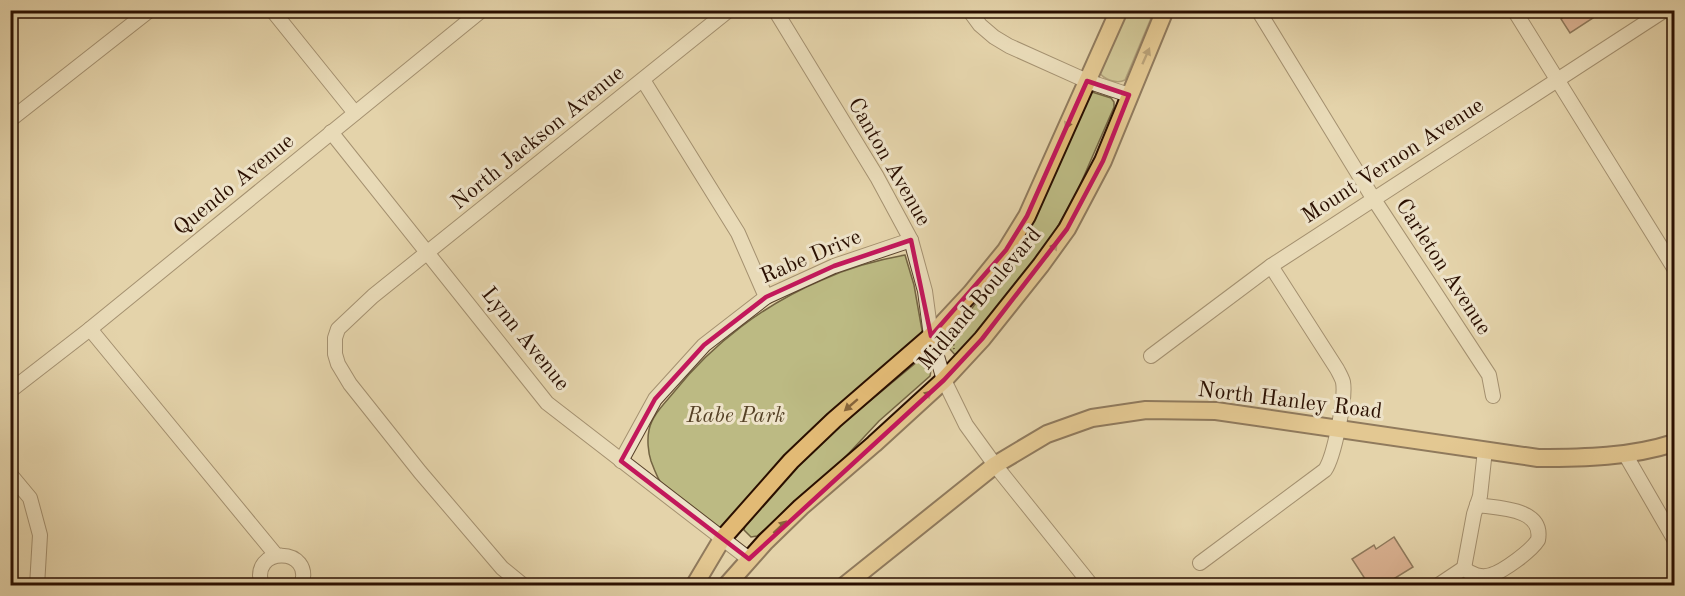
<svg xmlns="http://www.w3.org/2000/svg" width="1685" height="596" viewBox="0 0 1685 596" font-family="'Old Standard TT',serif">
<rect width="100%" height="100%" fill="#e4d3aa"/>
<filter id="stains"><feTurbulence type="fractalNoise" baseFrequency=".00333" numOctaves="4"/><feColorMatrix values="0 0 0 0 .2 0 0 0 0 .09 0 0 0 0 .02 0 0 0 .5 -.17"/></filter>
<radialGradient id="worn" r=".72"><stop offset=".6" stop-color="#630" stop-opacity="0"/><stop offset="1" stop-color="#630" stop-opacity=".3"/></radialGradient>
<g fill="#bcba83" stroke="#736442" stroke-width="1.5">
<path d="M 1123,11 L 1154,11 L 1125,80 C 1117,84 1104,80 1099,72 Z"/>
<path d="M 1092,92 L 1111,98 L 1114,102 L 1114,107 L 1077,192 L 1045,249 L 967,348 L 956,356 L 949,348 L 950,336 L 1010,260 L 1022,241 L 1088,95 Z"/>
<path d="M 905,255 L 914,285 L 923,336 L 722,530 C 704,517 678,501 663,486 C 658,480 654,469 651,461 C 648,452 647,439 649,430 C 652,415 665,403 674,392 C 713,343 765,304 822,280 C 848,268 877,260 905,255 Z"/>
<path d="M 923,357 C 929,361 932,369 930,376 L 879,421 L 836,467 L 757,536 L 751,537 L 744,530 L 745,525 L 776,487 L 829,435 Z"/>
</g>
<g fill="#cf8b77" stroke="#2a0f00" stroke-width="1.5">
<path d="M 1573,10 L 1589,10 L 1593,18 L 1570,33 L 1561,19 Z"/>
<path d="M 1394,537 L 1413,567 L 1395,578 L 1399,585 L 1369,585 L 1352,559 L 1374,545 L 1376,549 Z"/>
</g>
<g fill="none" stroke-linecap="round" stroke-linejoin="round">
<g stroke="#58402a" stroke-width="16">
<g id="minor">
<path d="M 272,10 L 355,113"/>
<path d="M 775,10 L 877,177 L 911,240 L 925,291 L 931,336 L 944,380 L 966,425 L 995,465 L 1092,586"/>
<path d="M 969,10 L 980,25 L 994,37 L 1009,46 L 1087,81 L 1129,95"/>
<path d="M 1258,10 L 1373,198 L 1489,375 L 1493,396"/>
<path d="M 1514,10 L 1674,268"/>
<path d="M 643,80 L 738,233 L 766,297"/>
<path d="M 10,120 L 150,10"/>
<path d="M 331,132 L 547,403 L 749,559"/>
<path d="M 90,329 L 276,555"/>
<path d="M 1151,356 L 1271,266 L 1665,10"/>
<path d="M 10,391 L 90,329 L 482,10"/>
<path d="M 1625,454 L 1674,539"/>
<path d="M 621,461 L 655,399 L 704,345 L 766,297 L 834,266 L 911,240"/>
<path d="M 10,474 L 30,498 L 40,535 L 37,586"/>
<path d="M 1200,563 L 1325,470 C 1334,457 1346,398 1343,382 C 1342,378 1339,373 1337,369 L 1271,266"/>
<path d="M 1464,568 C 1471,575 1482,578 1491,575 C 1504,571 1531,551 1538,540 C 1544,508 1498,508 1477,505"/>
<path d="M 1464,568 L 1474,514 L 1480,496 L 1485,450"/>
<path d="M 262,586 C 248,545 316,546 301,586"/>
<path d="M 524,586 L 502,568 L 420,472 L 350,384 L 338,364 L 335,354 L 335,338 L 338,329 L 373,296 L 729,10"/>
<path d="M 1437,586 L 1464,568"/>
</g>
</g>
<g stroke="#2a0f00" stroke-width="20">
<g id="major">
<path d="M 694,586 L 722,539 L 791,461 L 834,420 L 931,336 L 971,293 L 1006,250 L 1027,216 L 1119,10"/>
<path d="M 726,586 L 765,542 L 801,507 L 874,444 L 944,380 L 982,339 L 1041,265 L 1067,229 L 1103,161 L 1165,10"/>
<path d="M 844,586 L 995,465 L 1047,434 L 1092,418 L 1146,410 L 1216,411 L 1538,458 C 1584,458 1631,457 1674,443"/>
</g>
</g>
<path stroke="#2a0f00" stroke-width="2" stroke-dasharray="1.5 3" stroke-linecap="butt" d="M 952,335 L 954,349"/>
<use href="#minor" stroke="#ede2c8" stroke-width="14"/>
<use href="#major" stroke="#e2ba75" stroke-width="16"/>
</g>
<defs><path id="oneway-solid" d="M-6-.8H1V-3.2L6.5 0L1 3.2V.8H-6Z" transform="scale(1.5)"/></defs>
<g fill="#86643a">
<use href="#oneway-solid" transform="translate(1146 56) rotate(-66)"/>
<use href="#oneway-solid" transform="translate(1069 121) rotate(114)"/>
<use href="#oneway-solid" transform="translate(1052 250) rotate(-54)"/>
<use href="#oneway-solid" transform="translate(925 397) rotate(-43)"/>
<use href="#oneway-solid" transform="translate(851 405) rotate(139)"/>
<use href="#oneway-solid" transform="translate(780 527) rotate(-43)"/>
</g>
<path d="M0 0H1685V596H0ZM 1087,81 L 1129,95 L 1103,161 L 1067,229 L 982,339 L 944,380 L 749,559 L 621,461 L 655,399 L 704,345 L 766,297 L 834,266 L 911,240 L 931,336 L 1006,250 L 1027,216 Z" fill="#e4d3aa" fill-opacity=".55" fill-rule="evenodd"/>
<path fill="none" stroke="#c2185b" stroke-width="4.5" stroke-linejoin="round" d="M 1087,81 L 1129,95 L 1103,161 L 1067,229 L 982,339 L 944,380 L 749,559 L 621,461 L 655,399 L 704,345 L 766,297 L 834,266 L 911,240 L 931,336 L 1006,250 L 1027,216 Z"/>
<g text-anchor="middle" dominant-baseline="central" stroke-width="6" stroke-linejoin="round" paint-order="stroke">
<g font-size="22" fill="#2a0f00" stroke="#ede2c8">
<text transform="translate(538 138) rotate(-39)">North Jackson Avenue</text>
<text transform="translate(1393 161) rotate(-33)">Mount Vernon Avenue</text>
<text transform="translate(889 162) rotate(60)">Canton Avenue</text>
<text transform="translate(234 185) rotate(-39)">Quendo Avenue</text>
<text transform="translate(811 257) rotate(-23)">Rabe Drive</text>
<text transform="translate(1443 267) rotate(57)">Carleton Avenue</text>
<text transform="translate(980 299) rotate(-50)">Midland Boulevard</text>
<text transform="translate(525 339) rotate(51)">Lynn Avenue</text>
<text transform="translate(1290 401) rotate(7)">North Hanley Road</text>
</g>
<g font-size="22" font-style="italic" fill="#564227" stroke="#ede2c8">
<text x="736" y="416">Rabe Park</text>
</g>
</g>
<rect width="1685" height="596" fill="none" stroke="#e4d3aa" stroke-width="36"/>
<rect x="12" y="12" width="1661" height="572" fill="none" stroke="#2a0f00" stroke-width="3"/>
<rect x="18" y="18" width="1649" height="560" fill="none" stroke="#2a0f00" stroke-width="1.5"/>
<rect width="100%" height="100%" filter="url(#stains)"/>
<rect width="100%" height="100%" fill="url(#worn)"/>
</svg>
